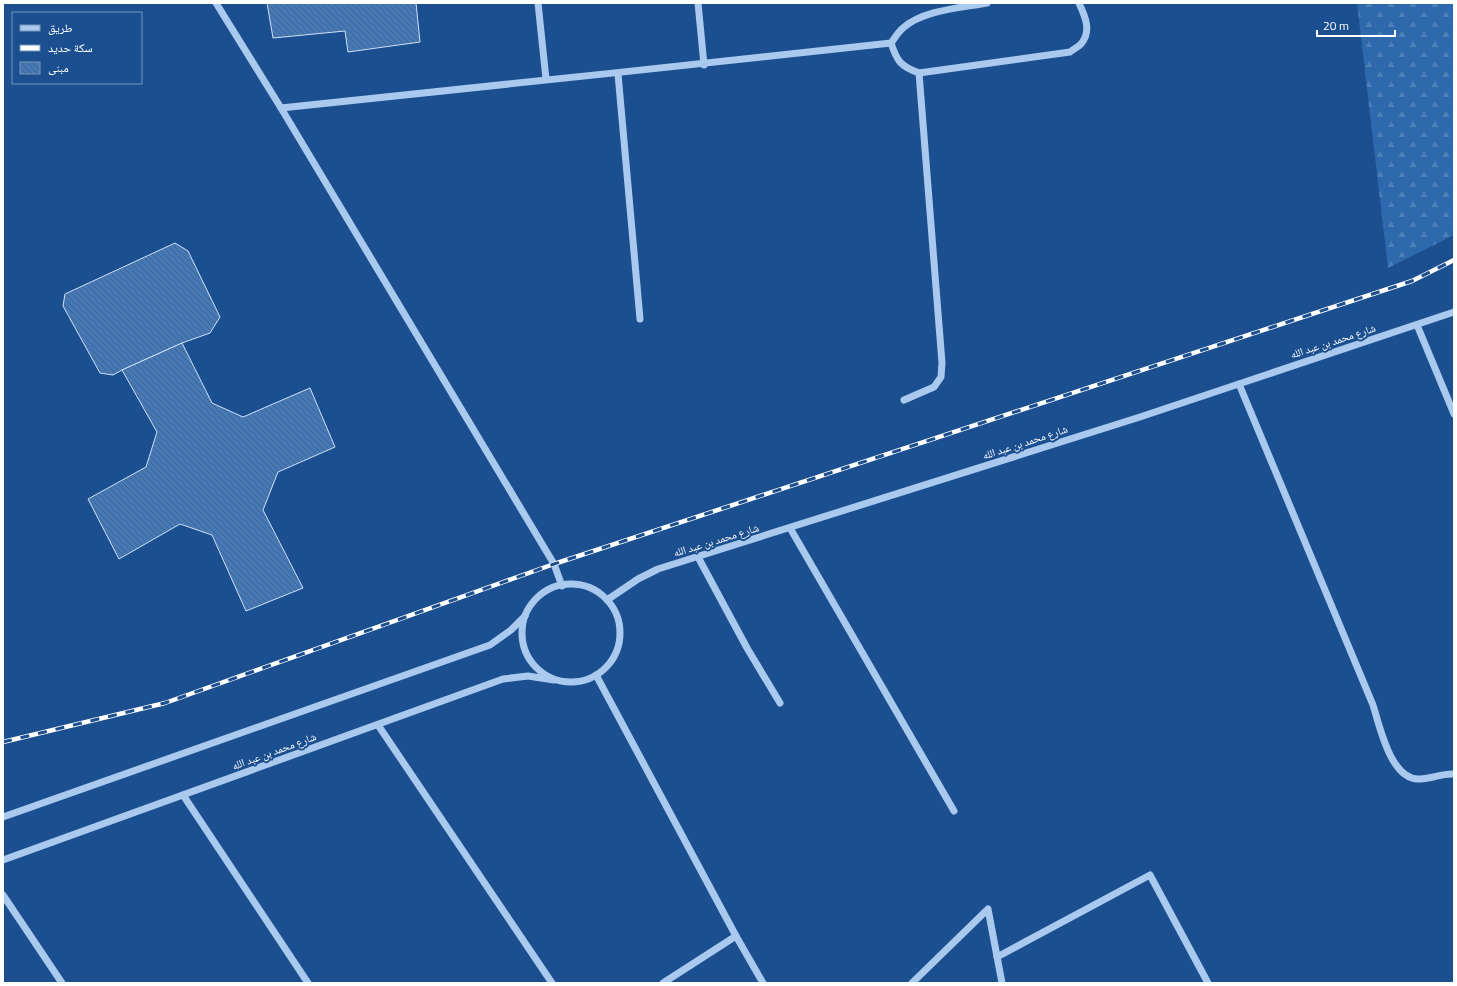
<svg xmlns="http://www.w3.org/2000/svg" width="1457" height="986" viewBox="0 0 1457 986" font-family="'Titillium Web','Noto Naskh Arabic',sans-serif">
<defs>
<pattern id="forest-firs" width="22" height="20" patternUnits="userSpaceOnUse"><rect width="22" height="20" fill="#2e69ad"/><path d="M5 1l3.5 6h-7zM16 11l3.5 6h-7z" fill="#4d80b9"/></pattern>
<pattern id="building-back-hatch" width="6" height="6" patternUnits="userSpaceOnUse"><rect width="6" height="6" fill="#4478b7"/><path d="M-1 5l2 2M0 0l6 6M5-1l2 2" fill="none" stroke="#486282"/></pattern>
</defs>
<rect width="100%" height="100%" fill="#1b4f8f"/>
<path fill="url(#forest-firs)" d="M 1357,3 L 1454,3 L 1454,235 L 1388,268 Z"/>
<g fill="url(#building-back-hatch)" stroke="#cfe3fa">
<path d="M 267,3 L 416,3 L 420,42 L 348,52 L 345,31 L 273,38 Z"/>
<path d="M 175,243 L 188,251 L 220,317 L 210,333 L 182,343 L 122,370 L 113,375 L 100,373 L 63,306 L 65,294 Z"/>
<path d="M 182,343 L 212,403 L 243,417 L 310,388 L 335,447 L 278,472 L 263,510 L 303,588 L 246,611 L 212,535 L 180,524 L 119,559 L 88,499 L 146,467 L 157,432 L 122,370 Z"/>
</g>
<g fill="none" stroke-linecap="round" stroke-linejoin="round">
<g stroke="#a9c9ee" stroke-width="7">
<path d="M 216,3 L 281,108 L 554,564 L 562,586"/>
<path d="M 538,3 L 546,79"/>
<path d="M 698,3 L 704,65"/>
<path d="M 891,43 C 897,61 900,66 919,73 L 942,363 L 941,377 L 934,387 L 904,400"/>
<path d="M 919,73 L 1070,52 C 1074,49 1078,47 1081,44 C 1092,31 1085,16 1079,3"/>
<path d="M 618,74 L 640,319"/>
<path d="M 281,108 C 484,86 688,66 891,43 C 895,38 898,32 903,28 C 923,10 961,8 987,3"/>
<path d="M 1417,325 L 1454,414"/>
<path d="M 1239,384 L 1373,705 C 1380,727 1391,781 1420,779 C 1432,779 1442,773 1454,774"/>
<path d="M 790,528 L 954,811"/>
<path d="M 698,557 L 747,648 L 780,703"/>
<circle cx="571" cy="633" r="49"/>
<path d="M 607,600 L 638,579 L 658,569 L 1140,417 L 1454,312"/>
<path d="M 596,675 L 736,936 L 763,983"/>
<path d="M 378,725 L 552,983"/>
<path d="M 183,795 L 308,983"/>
<path d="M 3,817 L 490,645 L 511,630 L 525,616"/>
<path d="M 3,860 L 503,679 L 528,676 L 554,680"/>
<path d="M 3,895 L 62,983"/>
<path d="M 997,957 L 1150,875 L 1208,983"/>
<path d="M 663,983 L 736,936"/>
<path d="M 912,983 L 988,909 L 1002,983"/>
</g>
<g stroke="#fff" stroke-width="4.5">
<path id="rail" d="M 3,742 L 165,703 L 554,564 L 1412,281 L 1454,260"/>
</g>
<use href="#rail" stroke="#1b4f8f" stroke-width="3" stroke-dasharray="9" stroke-linecap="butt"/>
</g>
<g text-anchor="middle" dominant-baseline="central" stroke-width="4" stroke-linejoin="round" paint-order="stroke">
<g font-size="11" fill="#fff" stroke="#1b4f8f">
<text transform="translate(1333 341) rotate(-18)">شارع محمد بن عبد الله</text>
<text transform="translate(1025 442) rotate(-18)">شارع محمد بن عبد الله</text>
<text transform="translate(716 540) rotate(-17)">شارع محمد بن عبد الله</text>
<text transform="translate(274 751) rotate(-20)">شارع محمد بن عبد الله</text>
</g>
</g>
<rect width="1457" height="986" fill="none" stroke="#ffffff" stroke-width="8"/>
<rect x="12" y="12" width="130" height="72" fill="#1b4f8f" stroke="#7695bc"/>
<rect x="20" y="25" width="20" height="6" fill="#a9c9ee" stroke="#7695bc"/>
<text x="48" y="32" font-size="12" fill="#ffffff">طريق</text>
<rect x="20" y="45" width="20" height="6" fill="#ffffff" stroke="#7695bc"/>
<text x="48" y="52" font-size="12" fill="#ffffff">سكة حديد</text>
<rect x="20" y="62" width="20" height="12" fill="url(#building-back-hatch)" stroke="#7695bc"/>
<text x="48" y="72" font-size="12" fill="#ffffff">مبنى</text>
<path d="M1317 30v6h78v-6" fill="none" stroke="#ffffff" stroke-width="2"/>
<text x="1323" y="30" font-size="12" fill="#ffffff" stroke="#1b4f8f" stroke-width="3" paint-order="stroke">20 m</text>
</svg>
